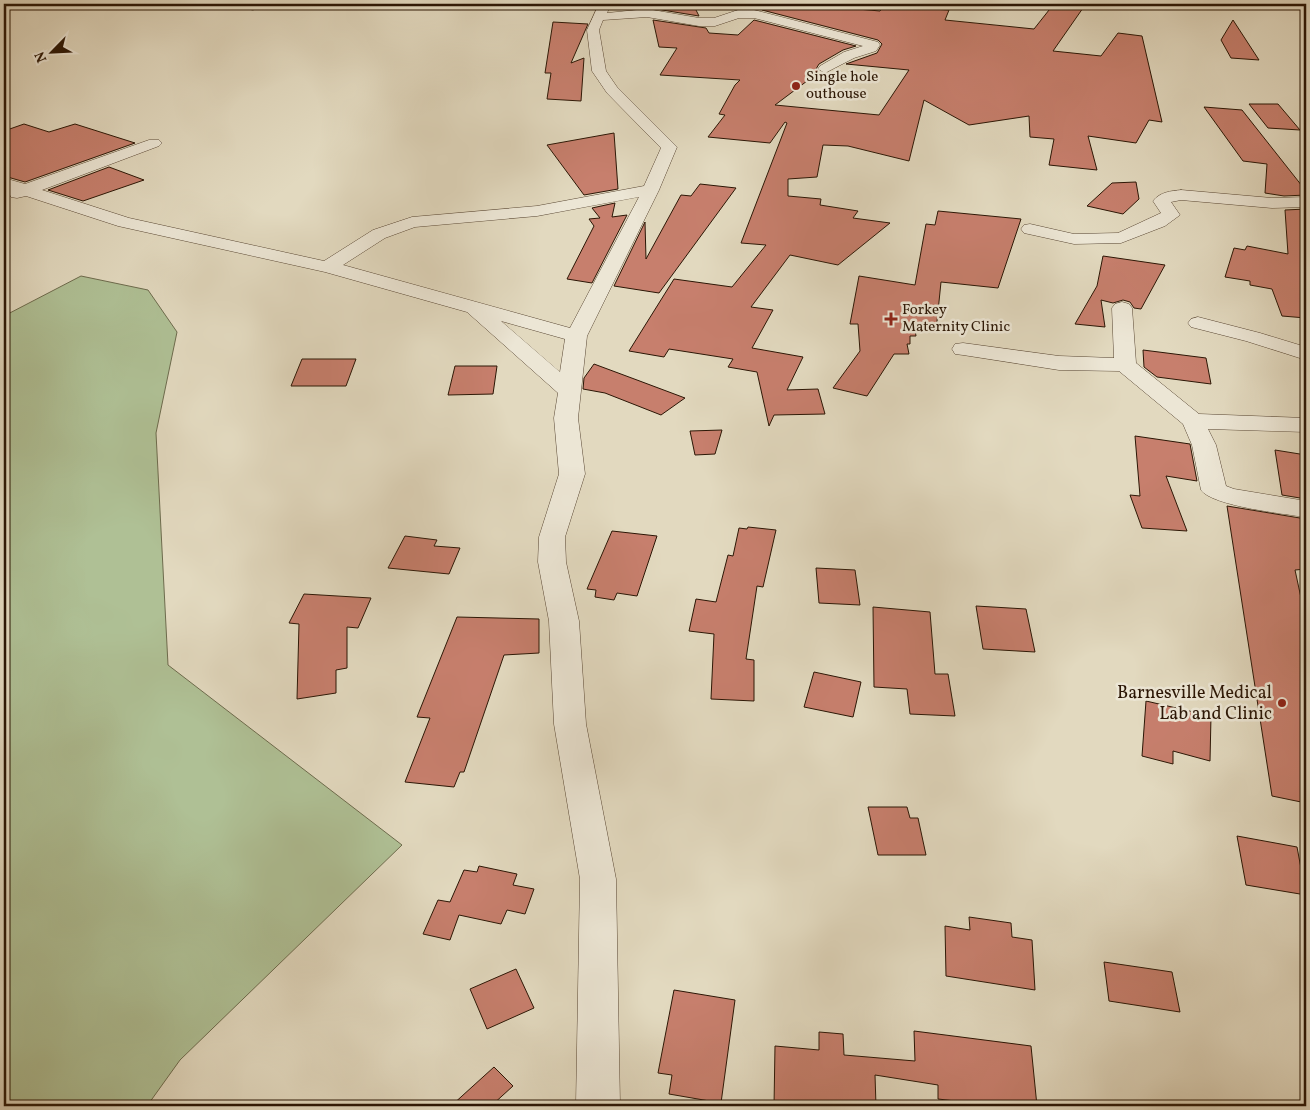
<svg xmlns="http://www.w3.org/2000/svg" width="1310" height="1110" viewBox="0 0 1310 1110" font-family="Vollkorn,serif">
<rect width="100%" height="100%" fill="#e2d9bf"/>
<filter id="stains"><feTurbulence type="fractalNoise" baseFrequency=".004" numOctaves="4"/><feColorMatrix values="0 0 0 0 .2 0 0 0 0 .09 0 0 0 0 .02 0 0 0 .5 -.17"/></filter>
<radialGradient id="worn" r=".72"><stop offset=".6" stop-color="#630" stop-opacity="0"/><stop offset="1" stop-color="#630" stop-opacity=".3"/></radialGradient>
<path fill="#afc095" stroke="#6d6b4d" d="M 81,276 L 148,290 L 177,332 L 156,433 L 168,665 L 402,845 L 180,1060 L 147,1106 L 4,1106 L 4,316 Z"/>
<g fill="#c77f6d" stroke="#2b1605">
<path d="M 649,4 L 694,6 L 699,16 L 650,8 Z"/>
<path d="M 766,4 L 801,4 L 880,11 L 883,7 L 891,7 L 949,10 L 945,20 L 1034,29 L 1053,5 L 1083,8 L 1053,51 L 1101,56 L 1118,33 L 1142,36 L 1162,122 L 1149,120 L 1136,143 L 1088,136 L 1097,170 L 1049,165 L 1054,139 L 1030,137 L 1029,116 L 969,125 L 924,100 L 909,161 L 848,146 L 823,145 L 817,177 L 788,179 L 788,196 L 821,199 L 820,205 L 858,211 L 853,218 L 890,223 L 838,265 L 790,255 L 751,307 L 773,310 L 752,348 L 803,357 L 787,390 L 818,389 L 825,414 L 774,415 L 769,426 L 757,372 L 728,367 L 733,359 L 669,349 L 664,357 L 629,351 L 674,279 L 732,287 L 766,245 L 741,243 L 787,123 L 785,122 L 770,143 L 708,137 L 725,115 L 719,114 L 735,85 L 740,80 L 660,75 L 677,48 L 659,47 L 653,20 L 706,28 L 709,33 L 738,35 L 754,20 L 856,46 L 843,50 L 819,64 L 816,69 L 819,72 L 775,105 L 879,115 L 909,70 L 846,64 L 877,53 L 882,44 L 878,40 L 762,10 Z"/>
<path d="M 1233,20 L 1259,60 L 1231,58 L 1221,40 Z"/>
<path d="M 553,22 L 588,24 L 571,63 L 584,58 L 581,101 L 547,99 L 551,73 L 545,73 Z"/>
<path d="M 1249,104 L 1278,104 L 1300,130 L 1268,128 Z"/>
<path d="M 1204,107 L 1242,110 L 1306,191 L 1306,195 L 1284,196 L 1265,193 L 1267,164 L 1243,161 Z"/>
<path d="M 24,124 L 49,132 L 75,124 L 135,143 L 25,182 L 4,176 L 4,131 Z"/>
<path d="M 614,133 L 618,189 L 584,195 L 547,145 Z"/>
<path d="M 109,167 L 144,180 L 83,201 L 48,190 Z"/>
<path d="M 1136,182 L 1139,199 L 1123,214 L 1087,206 L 1112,183 Z"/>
<path d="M 700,184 L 736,188 L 659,293 L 614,286 L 645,222 L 646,259 L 681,195 L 691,196 Z"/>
<path d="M 615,203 L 612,217 L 627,215 L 592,283 L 567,279 L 594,226 L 589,219 L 600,218 L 592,208 Z"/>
<path d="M 1306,209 L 1306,318 L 1282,316 L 1272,289 L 1250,285 L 1250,281 L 1225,277 L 1234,248 L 1245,250 L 1247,246 L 1288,254 L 1285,210 Z"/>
<path d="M 938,211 L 1021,219 L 998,288 L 941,282 L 936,331 L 915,330 L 916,336 L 910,336 L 910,344 L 907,344 L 909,354 L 894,354 L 867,396 L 833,388 L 860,351 L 858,324 L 850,324 L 859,276 L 915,285 L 926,224 L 935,225 Z"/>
<path d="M 1103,256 L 1165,265 L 1141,309 L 1134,308 L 1130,302 L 1123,300 L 1113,303 L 1101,300 L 1105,327 L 1075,324 L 1097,286 Z"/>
<path d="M 1143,350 L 1206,358 L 1211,384 L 1157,377 L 1144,367 Z"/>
<path d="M 302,359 L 356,359 L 346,386 L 291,386 Z"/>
<path d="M 594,364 L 637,380 L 685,398 L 661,415 L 605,393 L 583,389 L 584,378 Z"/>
<path d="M 455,366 L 497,366 L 493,394 L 448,395 Z"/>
<path d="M 722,430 L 715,454 L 695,455 L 690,431 Z"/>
<path d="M 1135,436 L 1190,444 L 1197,481 L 1166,476 L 1187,531 L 1142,528 L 1130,495 L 1140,496 Z"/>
<path d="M 1275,450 L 1306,455 L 1306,499 L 1282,495 Z"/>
<path d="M 1227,506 L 1306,519 L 1306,569 L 1295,570 L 1306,621 L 1306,803 L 1272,796 Z"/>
<path d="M 748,527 L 776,530 L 763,587 L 757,586 L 746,659 L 754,660 L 754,701 L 711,699 L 714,634 L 689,631 L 696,599 L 716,602 L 728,555 L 733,556 L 739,528 L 747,529 Z"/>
<path d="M 612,531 L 657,536 L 637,596 L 617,593 L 614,600 L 595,597 L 596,590 L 587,589 Z"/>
<path d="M 405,536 L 437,540 L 434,546 L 460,548 L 449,574 L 388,568 Z"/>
<path d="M 816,568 L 855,570 L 860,605 L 819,603 Z"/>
<path d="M 304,594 L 371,598 L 358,628 L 347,627 L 347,668 L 336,670 L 336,693 L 297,699 L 299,624 L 289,623 Z"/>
<path d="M 976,606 L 1026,609 L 1035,652 L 983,649 Z"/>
<path d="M 873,607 L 930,612 L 935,674 L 948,674 L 955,716 L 910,714 L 907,689 L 874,687 Z"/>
<path d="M 457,617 L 539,619 L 539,653 L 504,655 L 464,772 L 460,772 L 454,787 L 405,782 L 430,718 L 417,717 Z"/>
<path d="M 814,672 L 861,682 L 853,717 L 804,707 Z"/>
<path d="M 1146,701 L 1211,716 L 1210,761 L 1173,751 L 1173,764 L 1142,756 Z"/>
<path d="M 868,807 L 907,807 L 910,818 L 918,818 L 926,855 L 878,855 Z"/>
<path d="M 1237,836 L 1297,847 L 1306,895 L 1246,885 Z"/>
<path d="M 479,866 L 517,874 L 513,885 L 534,889 L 525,914 L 507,910 L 501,924 L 459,915 L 450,940 L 423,934 L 438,900 L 450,902 L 464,870 L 477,872 Z"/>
<path d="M 969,917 L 1011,923 L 1012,937 L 1032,940 L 1035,990 L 946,976 L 945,926 L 970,930 Z"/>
<path d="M 1104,962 L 1172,972 L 1180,1012 L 1109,1001 Z"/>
<path d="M 516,969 L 534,1008 L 487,1029 L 470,989 Z"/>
<path d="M 674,990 L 735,1000 L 721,1103 L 669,1094 L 672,1075 L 658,1073 Z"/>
<path d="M 914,1031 L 1031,1046 L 1037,1106 L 998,1106 L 938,1099 L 938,1085 L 875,1075 L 876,1106 L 774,1106 L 775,1046 L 819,1050 L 819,1032 L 843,1034 L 844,1055 L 915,1061 Z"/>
<path d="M 494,1067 L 513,1086 L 491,1106 L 451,1106 Z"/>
</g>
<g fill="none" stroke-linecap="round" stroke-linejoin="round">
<g stroke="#594734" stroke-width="1">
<g id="minor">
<path d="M 233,4 L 254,4 L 259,7 L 253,10 L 235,6 Z"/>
<path d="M 599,4 L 611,4 L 607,13 L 647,9 L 699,18 L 714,18 L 738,10 L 754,10 L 878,42 L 880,45 L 876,51 L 854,58 L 825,73 L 818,69 L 820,66 L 844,52 L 863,46 L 754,18 L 739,18 L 715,26 L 699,26 L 647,17 L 603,20 L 599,30 L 606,71 L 617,87 L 677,147 L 659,190 L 587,336 L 578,418 L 585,474 L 565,537 L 566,562 L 579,621 L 586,724 L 616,879 L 620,1106 L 576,1106 L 580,879 L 554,724 L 549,621 L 538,562 L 539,537 L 559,474 L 554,418 L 558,393 L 467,312 L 325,272 L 118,226 L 26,196 L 17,198 L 11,197 L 9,193 L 10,191 L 4,188 L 4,178 L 25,184 L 149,140 L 159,140 L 162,143 L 159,146 L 42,190 L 129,218 L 324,261 L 373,230 L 412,217 L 537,206 L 644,186 L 661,148 L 607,93 L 592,71 L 587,30 ZM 639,197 L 570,328 L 343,265 L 385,238 L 415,227 L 537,216 ZM 501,321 L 565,339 L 560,372 Z"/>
<path d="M 1181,190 L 1272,198 L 1306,197 L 1306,207 L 1272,208 L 1181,200 L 1171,202 L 1180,215 L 1165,226 L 1121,243 L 1074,244 L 1024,233 L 1021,229 L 1024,225 L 1030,224 L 1074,234 L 1118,233 L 1161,213 L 1153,201 C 1160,192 1171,191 1181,190 Z"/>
<path d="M 1122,302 L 1129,304 L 1132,308 L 1136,363 L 1199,414 L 1306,418 L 1306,432 L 1208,429 L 1216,445 L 1226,486 L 1234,489 L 1306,501 L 1306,517 C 1285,514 1212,506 1201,490 L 1192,445 L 1183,424 L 1119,371 L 1059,370 L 963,355 L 955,354 L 952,349 L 955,344 L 963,343 L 1059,356 L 1114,358 L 1112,308 L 1115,304 Z"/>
<path d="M 1198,317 L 1260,333 L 1306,347 L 1306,360 L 1246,341 L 1191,327 L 1188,323 L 1191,319 Z"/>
</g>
</g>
<use href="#minor" fill="#ece6d5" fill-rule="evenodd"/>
</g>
<g fill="#8f2418" stroke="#ece6d5" stroke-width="2">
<circle cx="796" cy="86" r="5"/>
<path d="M888.5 311.5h5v5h5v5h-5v5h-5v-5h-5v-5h5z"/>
<circle cx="1282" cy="703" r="5"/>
</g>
<g text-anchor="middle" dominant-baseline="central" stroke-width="5" stroke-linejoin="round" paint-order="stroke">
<g font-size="15" fill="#2b1605" stroke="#ece6d5" text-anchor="start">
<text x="806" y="77">Single hole<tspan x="806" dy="17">outhouse</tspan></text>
<text x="902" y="310">Forkey<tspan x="902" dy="17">Maternity Clinic</tspan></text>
</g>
<g font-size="18" fill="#2b1605" stroke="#ece6d5" text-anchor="end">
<text x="1272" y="693">Barnesville Medical<tspan x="1272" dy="21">Lab and Clinic</tspan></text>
</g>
</g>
<rect width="1310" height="1110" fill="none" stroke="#e2d9bf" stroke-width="20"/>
<rect x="5" y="5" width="1300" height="1100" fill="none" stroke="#2b1605" stroke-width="2.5"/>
<rect x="10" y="10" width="1290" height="1090" fill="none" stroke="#2b1605"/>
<g transform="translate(52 52) rotate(246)" stroke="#ece6d5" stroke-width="4" paint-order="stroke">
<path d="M0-4L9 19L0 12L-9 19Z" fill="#2b1605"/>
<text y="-8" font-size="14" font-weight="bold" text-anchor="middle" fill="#2b1605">N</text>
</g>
<rect width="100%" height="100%" filter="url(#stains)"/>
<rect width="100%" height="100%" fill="url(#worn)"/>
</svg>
